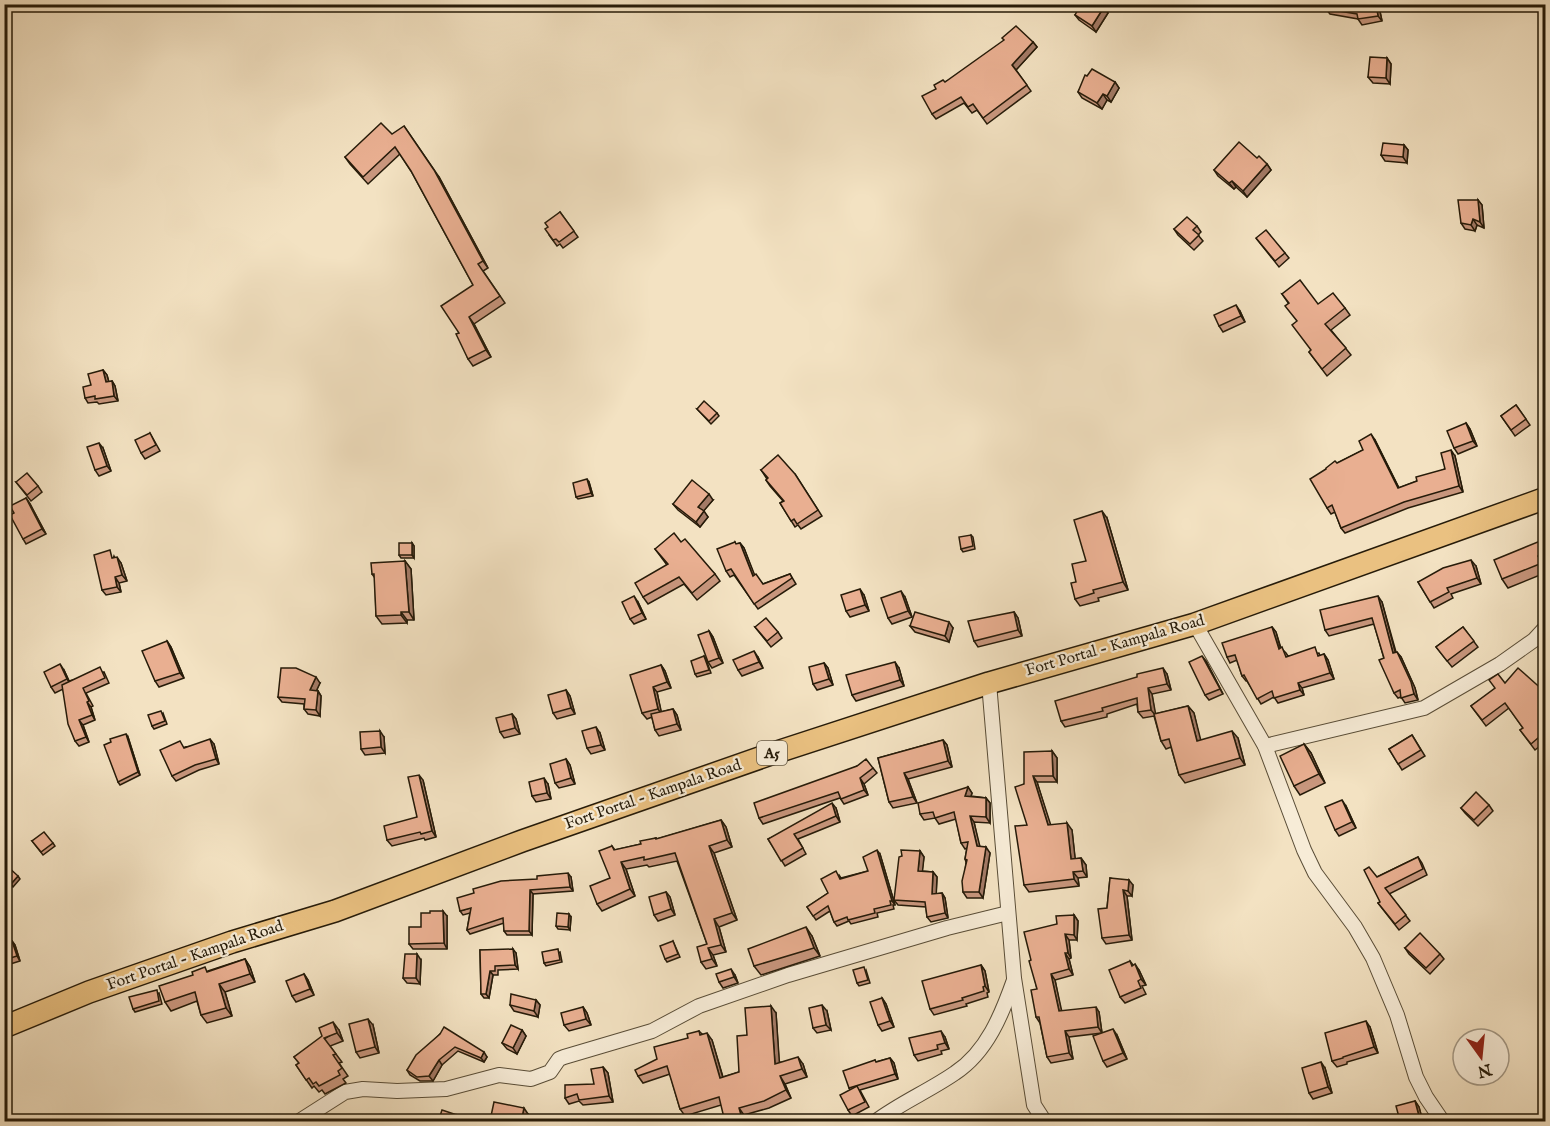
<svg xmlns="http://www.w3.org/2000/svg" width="1550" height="1126" viewBox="0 0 1550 1126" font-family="'IM FELL English',serif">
<rect width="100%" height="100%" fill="#f3e2c2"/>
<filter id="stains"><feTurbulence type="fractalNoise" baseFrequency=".00333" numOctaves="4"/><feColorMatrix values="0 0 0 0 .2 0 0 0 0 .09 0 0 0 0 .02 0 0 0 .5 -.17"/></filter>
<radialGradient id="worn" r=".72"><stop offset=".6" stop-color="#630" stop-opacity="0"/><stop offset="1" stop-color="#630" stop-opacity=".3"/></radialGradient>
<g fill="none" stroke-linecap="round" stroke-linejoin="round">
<g stroke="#594d37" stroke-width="16">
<g id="minor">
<path d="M 1195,624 L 1265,746 L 1304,850 L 1315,873 L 1355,927 L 1373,958 L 1397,1015 L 1416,1077 L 1426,1097 L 1443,1122"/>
<path d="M 989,683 L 1014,978 L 1034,1105 L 1045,1122"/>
<path d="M 1265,746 L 1424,708 L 1500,664 L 1534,640 L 1546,627"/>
<path d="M 298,1122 L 345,1092 L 363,1089 L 397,1091 L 446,1089 L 499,1075 L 531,1079 L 550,1072 L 559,1059 L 564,1057 L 652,1031 L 699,1006 L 788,975 L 947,928 L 1008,913"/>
<path d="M 875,1122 C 900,1103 929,1091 955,1073 C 987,1052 1002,1014 1014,980"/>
</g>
</g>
<g stroke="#261b09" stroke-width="24">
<path id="primary" d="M 4,1027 L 89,992 L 232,942 L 335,911 L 522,841 L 771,754 L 989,683 L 1195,624 L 1546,498"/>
</g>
<use href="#minor" stroke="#f7ecd7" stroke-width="14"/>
<use href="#primary" stroke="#eac181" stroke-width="21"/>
</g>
<g fill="#c8967d" stroke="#261b09" stroke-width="1.5">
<path d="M 1327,4 L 1378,4 L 1379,7 L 1382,21 L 1362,25 L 1358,19 L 1330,14 L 1326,9 Z"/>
<path d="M 1104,7 L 1108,13 L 1096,32 L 1079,20 L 1075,15 Z"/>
<path d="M 1033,42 L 1037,47 L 1016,70 L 1031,91 L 987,124 L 977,110 L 972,113 L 964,103 L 936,119 L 932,114 L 936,89 L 945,82 Z"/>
<path d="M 1387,58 L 1391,64 L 1390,84 L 1373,83 L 1368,77 Z"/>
<path d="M 1087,76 L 1115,82 L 1119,88 L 1111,102 L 1107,100 L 1102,109 L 1082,98 L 1078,92 Z"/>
<path d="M 392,134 L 439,177 L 488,268 L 483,271 L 505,303 L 474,324 L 491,357 L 473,366 L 468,359 L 459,333 L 473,285 L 411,171 L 400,154 L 368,184 L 350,164 L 345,157 Z"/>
<path d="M 1404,145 L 1408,150 L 1407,163 L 1385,161 L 1381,155 Z"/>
<path d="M 1257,158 L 1267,164 L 1271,170 L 1247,197 L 1236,187 L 1234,189 L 1218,176 L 1214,170 Z"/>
<path d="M 1478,200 L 1482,205 L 1484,228 L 1477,225 L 1475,231 L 1465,229 L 1461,223 Z"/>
<path d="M 560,212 L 578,237 L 563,248 L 560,244 L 557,246 L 549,235 L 548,227 Z"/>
<path d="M 1197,226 L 1201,232 L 1198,235 L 1203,241 L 1194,250 L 1178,235 L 1174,229 Z"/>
<path d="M 1256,238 L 1285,253 L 1289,258 L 1279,267 Z"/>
<path d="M 1282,294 L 1318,304 L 1345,308 L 1350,315 L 1331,330 L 1351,355 L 1327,376 L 1309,352 L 1311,350 L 1289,304 Z"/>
<path d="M 1240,311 L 1245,322 L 1223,332 L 1219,326 Z"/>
<path d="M 103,370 L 107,375 L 109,382 L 112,381 L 115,386 L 118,401 L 99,404 L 97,402 L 88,403 L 85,398 L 91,385 Z"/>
<path d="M 1516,405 L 1530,425 L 1515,436 L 1501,416 Z"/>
<path d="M 697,409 L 717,413 L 719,416 L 711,424 Z"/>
<path d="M 1466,423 L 1470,429 L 1477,446 L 1458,454 L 1454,448 Z"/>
<path d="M 150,433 L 160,451 L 145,459 L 141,453 Z"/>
<path d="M 1375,440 L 1399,488 L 1417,481 L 1445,469 L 1455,456 L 1463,492 L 1408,508 L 1345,533 L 1341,528 L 1335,512 L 1331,514 L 1327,508 L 1326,469 L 1363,450 Z"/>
<path d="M 103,448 L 111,471 L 99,476 L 95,470 Z"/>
<path d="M 761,470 L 795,474 L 822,516 L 801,529 L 798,525 L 795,527 L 780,503 L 783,501 L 770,486 L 766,480 L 767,479 Z"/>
<path d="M 16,482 L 38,486 L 42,492 L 31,501 Z"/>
<path d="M 589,482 L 593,496 L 578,499 L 576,497 Z"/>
<path d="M 26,498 L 30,504 L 46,534 L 26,544 L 23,539 L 14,513 Z"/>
<path d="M 713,500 L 703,511 L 708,517 L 700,527 L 678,510 L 673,504 Z"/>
<path d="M 1107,518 L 1128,590 L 1098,598 L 1099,601 L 1080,606 L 1075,599 L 1076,582 Z"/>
<path d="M 971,535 L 973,537 L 975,549 L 963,552 L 961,549 Z"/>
<path d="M 1545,539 L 1545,564 L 1544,564 L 1545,573 L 1508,588 L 1502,579 Z"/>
<path d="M 681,542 L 715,574 L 720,581 L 697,600 L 684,584 L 648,604 L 643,597 L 667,565 L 655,549 Z"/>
<path d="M 735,542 L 736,544 L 740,543 L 744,548 L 754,575 L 763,584 L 790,574 L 796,584 L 758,609 L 734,575 L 730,577 L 726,571 Z"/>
<path d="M 412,543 L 414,546 L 414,558 L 401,558 L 399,555 Z"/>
<path d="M 4,548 L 7,551 L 5,553 L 7,557 L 4,559 Z"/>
<path d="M 114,556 L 115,558 L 121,563 L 127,581 L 119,583 L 121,592 L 106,595 L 102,590 Z"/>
<path d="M 405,561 L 411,569 L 414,620 L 407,620 L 407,623 L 382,624 L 376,616 L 375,578 L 372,574 Z"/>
<path d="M 1476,566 L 1481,584 L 1451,594 L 1453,598 L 1434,608 L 1418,582 Z"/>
<path d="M 864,595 L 869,611 L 850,617 L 846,611 Z"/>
<path d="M 905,597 L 912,617 L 892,624 L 888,618 Z"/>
<path d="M 638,602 L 646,619 L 634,624 L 630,619 Z"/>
<path d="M 1382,602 L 1396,652 L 1401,657 L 1415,688 L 1418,700 L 1405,703 L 1401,697 L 1398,698 L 1394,693 L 1374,624 L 1329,636 L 1325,630 Z"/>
<path d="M 1014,612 L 1018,618 L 1022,636 L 978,647 L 974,641 Z"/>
<path d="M 910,626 L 953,628 L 949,642 L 915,632 Z"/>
<path d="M 755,627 L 778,632 L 782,638 L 771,647 Z"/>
<path d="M 1272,627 L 1276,632 L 1281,648 L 1286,653 L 1288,656 L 1319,653 L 1320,656 L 1324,654 L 1328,660 L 1334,679 L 1302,688 L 1304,695 L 1278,703 L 1274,697 L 1261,704 L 1247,681 L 1246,681 L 1242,676 L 1237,660 L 1230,663 L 1227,657 Z"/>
<path d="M 1463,627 L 1478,647 L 1452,667 L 1436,647 Z"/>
<path d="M 709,631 L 713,637 L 723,663 L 712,668 L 708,662 Z"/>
<path d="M 167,641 L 171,647 L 184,678 L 159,687 L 155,681 Z"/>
<path d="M 704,656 L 706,659 L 711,673 L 697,677 L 695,674 Z"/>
<path d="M 758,657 L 763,668 L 742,676 L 738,670 Z"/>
<path d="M 1206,661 L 1223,694 L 1209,700 L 1205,695 Z"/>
<path d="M 824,663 L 828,668 L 833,685 L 817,690 L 813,684 Z"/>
<path d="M 661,665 L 665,671 L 671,688 L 657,692 L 661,712 L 673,709 L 677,715 L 681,730 L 659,736 L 655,730 L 652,717 L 647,719 L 642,713 Z"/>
<path d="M 899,668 L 904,686 L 856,701 L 852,695 Z"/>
<path d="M 64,670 L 69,681 L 104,672 L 109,683 L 86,693 L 93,706 L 91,707 L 95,720 L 83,725 L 89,742 L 79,746 L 75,741 L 63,689 L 55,693 L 51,687 Z"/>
<path d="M 1167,674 L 1171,690 L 1152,694 L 1155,714 L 1188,706 L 1194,713 L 1200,740 L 1238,738 L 1245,765 L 1185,783 L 1179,775 L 1171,747 L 1166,749 L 1161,741 L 1154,716 L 1143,718 L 1138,712 L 1137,704 L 1107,714 L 1107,717 L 1065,727 L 1061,721 Z"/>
<path d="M 320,683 L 316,691 L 318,691 L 321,696 L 320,716 L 308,714 L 304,709 L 304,704 L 282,702 L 278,697 Z"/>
<path d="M 1505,683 L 1545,692 L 1545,742 L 1535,750 L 1520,730 L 1523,728 L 1509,708 L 1486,726 L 1471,706 Z"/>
<path d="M 566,690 L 570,696 L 575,714 L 557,719 L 553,713 Z"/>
<path d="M 163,713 L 167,724 L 154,729 L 152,726 Z"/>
<path d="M 512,714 L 516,719 L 520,734 L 504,738 L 500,732 Z"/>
<path d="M 600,733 L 605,750 L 591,754 L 587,748 Z"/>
<path d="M 1412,735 L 1425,756 L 1402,770 L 1389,749 Z"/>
<path d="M 128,737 L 140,775 L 120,785 L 118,782 Z"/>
<path d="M 384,737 L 385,753 L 365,755 L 361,749 Z"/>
<path d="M 943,740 L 947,745 L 952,767 L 908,779 L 917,803 L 893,808 L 889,802 L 878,758 Z"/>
<path d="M 214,744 L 219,764 L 199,770 L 176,781 L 172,776 L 185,747 Z"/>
<path d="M 1304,744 L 1311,753 L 1325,783 L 1300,795 L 1294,786 Z"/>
<path d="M 1052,751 L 1057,758 L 1057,782 L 1037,782 L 1050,825 L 1072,830 L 1075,859 L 1081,858 L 1086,865 L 1087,877 L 1078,878 L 1079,886 L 1029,892 L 1024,885 L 1027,825 L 1024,784 Z"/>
<path d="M 566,759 L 570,765 L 575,784 L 559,788 L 555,783 Z"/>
<path d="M 857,766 L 873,768 L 877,773 L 864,784 L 868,795 L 844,804 L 840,798 L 763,824 L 759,818 Z"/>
<path d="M 423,780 L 436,837 L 425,840 L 424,838 L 392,846 L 387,840 L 417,817 Z"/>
<path d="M 548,784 L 551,799 L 536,802 L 532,796 Z"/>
<path d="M 968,787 L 972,793 L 971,796 L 986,798 L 990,803 L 990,823 L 974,822 L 979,846 L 990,853 L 983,898 L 967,898 L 963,892 L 966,862 L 965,859 L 967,848 L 965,849 L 961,843 L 956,819 L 939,824 L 935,818 L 924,820 L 920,814 Z"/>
<path d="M 1489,805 L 1493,811 L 1478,826 L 1465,813 L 1461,808 Z"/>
<path d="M 1346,806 L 1356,828 L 1339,836 L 1335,830 Z"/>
<path d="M 836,808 L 840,822 L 798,839 L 806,854 L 785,866 L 768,839 Z"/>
<path d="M 721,820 L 726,827 L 732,847 L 714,853 L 737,920 L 719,927 L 726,952 L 713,955 L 717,966 L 706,969 L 701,962 L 707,944 L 677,861 L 649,867 L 647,865 L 626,869 L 635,896 L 602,911 L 597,904 L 610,878 L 612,846 L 615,850 L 641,844 L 656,838 L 657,839 Z"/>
<path d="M 32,841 L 53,843 L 55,846 L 43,855 Z"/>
<path d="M 920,851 L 924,857 L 922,871 L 933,872 L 937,877 L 936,894 L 942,893 L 945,898 L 948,918 L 931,922 L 927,917 L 926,907 L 898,905 L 894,900 Z"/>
<path d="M 880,854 L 895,905 L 893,905 L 894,909 L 877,913 L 878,917 L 851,924 L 849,921 L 837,926 L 834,922 L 830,911 L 816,920 L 807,907 L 828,893 L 839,875 L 841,878 L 868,871 Z"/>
<path d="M 1418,857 L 1422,863 L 1427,875 L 1389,894 L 1410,921 L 1399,930 L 1378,903 L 1380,902 L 1377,877 Z"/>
<path d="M 571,877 L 573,891 L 533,894 L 532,935 L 507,935 L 504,931 L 504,923 L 470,934 L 467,930 L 470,913 L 463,915 L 460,911 Z"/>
<path d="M 1110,878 L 1133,885 L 1132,896 L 1127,896 L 1132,940 L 1106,944 L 1102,938 L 1107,908 Z"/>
<path d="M 666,892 L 670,897 L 675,915 L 658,921 L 654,915 Z"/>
<path d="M 1074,915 L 1078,921 L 1077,940 L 1069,940 L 1071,958 L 1069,959 L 1073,975 L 1055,980 L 1061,1011 L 1099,1012 L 1102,1033 L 1069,1037 L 1073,1059 L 1051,1063 L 1047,1057 L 1040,1023 L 1036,1017 L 1037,989 L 1031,960 L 1057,924 Z"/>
<path d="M 447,916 L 447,949 L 413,949 L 409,944 L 421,927 Z"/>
<path d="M 571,917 L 570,930 L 558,929 L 556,926 Z"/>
<path d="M 812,936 L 820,956 L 761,975 L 754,966 Z"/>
<path d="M 12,941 L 15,945 L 20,961 L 4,966 L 4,943 Z"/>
<path d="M 673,941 L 680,957 L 667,962 L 665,959 Z"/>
<path d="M 1405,948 L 1440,954 L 1444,959 L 1430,974 L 1409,954 Z"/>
<path d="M 480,950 L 516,953 L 518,969 L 498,970 L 498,975 L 493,975 L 489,998 L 484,998 L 481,994 Z"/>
<path d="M 560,952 L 562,962 L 546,966 L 544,963 Z"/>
<path d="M 245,959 L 250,967 L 255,982 L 225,992 L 232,1016 L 207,1023 L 201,1015 L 197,1001 L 171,1011 L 165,1002 L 208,971 Z"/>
<path d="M 421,960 L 420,984 L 407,983 L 403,978 Z"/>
<path d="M 1130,961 L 1133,965 L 1139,970 L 1146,985 L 1142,986 L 1146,994 L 1125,1003 L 1120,997 Z"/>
<path d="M 981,965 L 985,971 L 989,992 L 987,993 L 988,997 L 966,1004 L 967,1006 L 934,1015 L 930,1009 Z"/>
<path d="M 866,970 L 870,983 L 859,986 L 857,983 Z"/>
<path d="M 304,974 L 308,980 L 314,995 L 296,1002 L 292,996 Z"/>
<path d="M 735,975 L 738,983 L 723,988 L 719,982 Z"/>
<path d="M 159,993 L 162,1004 L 135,1012 L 133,1009 Z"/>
<path d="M 882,998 L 886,1004 L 894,1027 L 882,1031 L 878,1025 Z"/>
<path d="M 536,1000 L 540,1005 L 538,1017 L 514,1011 L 510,1005 Z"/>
<path d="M 583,1007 L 587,1013 L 591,1025 L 569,1031 L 564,1025 Z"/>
<path d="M 827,1011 L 831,1030 L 817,1033 L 813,1028 Z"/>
<path d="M 776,1013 L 779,1062 L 803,1064 L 807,1077 L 785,1084 L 791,1098 L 769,1108 L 744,1115 L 721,1105 L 685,1116 L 680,1109 L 670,1074 L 643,1083 L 638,1076 L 657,1059 L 699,1031 L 702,1034 L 712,1040 L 723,1077 L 739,1072 L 747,1035 Z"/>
<path d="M 373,1025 L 379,1053 L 360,1058 L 356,1052 Z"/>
<path d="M 1370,1027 L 1378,1053 L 1347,1062 L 1347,1064 L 1337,1067 L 1332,1061 Z"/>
<path d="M 339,1030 L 343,1041 L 330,1046 L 342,1062 L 339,1063 L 348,1076 L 343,1079 L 346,1083 L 325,1094 L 322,1090 L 319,1092 L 314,1086 L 312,1088 L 296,1065 L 299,1063 L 294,1057 Z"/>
<path d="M 522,1030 L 526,1036 L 517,1054 L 507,1049 L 502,1043 Z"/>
<path d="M 440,1034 L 487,1057 L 484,1062 L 458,1051 L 442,1065 L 433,1081 L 420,1081 L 410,1075 L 407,1070 Z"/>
<path d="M 1117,1035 L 1127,1059 L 1107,1067 L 1103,1061 Z"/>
<path d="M 945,1037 L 949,1049 L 941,1051 L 942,1054 L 918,1061 L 914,1055 Z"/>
<path d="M 890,1058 L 894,1063 L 898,1079 L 860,1090 L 869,1107 L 852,1116 L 848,1110 L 850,1090 L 849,1088 L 875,1060 L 876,1062 Z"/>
<path d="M 603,1067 L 608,1073 L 613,1102 L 583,1105 L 579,1101 L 569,1104 L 565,1098 L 594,1084 Z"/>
<path d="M 1325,1068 L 1332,1093 L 1313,1099 L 1309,1093 Z"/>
<path d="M 1415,1101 L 1419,1107 L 1423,1122 L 1401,1122 L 1400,1121 Z"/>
<path d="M 528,1114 L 526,1122 L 495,1122 L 491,1116 Z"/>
</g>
<g fill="#a37a66" stroke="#261b09" stroke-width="1.5">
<path d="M 1376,4 L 1378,4 L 1379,7 L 1382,21 L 1378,16 Z"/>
<path d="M 1104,7 L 1108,13 L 1096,32 L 1092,26 Z"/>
<path d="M 1033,42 L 1037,47 L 1016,70 L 1012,65 Z"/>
<path d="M 1387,58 L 1391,64 L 1390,84 L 1386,78 Z"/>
<path d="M 1115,82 L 1119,88 L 1111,102 L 1107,96 Z"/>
<path d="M 1103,94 L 1107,100 L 1102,109 L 1097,103 Z"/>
<path d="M 404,126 L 439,177 L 488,268 L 483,261 Z"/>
<path d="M 1404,145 L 1408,150 L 1407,163 L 1403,157 Z"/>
<path d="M 1267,164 L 1271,170 L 1247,197 L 1243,191 Z"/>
<path d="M 1232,181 L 1236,187 L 1234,189 L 1229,183 Z"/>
<path d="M 1478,200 L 1482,205 L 1484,228 L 1480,222 Z"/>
<path d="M 1473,219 L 1477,225 L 1475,231 L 1471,225 Z"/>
<path d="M 1236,305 L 1240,311 L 1245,322 L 1241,316 Z"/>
<path d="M 469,317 L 474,324 L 491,357 L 486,350 Z"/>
<path d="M 103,370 L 107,375 L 110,387 L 106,382 Z"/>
<path d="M 112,381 L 115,386 L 118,401 L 114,396 Z"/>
<path d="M 1466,423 L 1470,429 L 1477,446 L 1473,441 Z"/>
<path d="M 1371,434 L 1375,440 L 1402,494 L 1398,488 Z"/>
<path d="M 99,443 L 103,448 L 111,471 L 107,466 Z"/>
<path d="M 1451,450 L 1455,456 L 1463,492 L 1459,486 Z"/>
<path d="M 587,479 L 589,482 L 593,496 L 591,493 Z"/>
<path d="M 709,494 L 713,500 L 702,513 L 698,507 Z"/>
<path d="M 26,498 L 30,504 L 46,534 L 42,529 Z"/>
<path d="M 704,511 L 708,517 L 700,527 L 696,522 Z"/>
<path d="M 1102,511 L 1107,518 L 1128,590 L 1123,582 Z"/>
<path d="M 412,543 L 414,546 L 414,558 L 412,555 Z"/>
<path d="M 740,543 L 744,548 L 757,581 L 753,576 Z"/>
<path d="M 1538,556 L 1544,564 L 1545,569 L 1542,563 Z"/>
<path d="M 117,557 L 121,563 L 127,581 L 122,575 Z"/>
<path d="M 1471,560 L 1476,566 L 1481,584 L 1477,578 Z"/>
<path d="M 405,561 L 411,569 L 414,620 L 409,612 Z"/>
<path d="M 115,577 L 119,583 L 121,592 L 117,587 Z"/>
<path d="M 860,589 L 864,595 L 869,611 L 865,605 Z"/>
<path d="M 901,591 L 905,597 L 912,617 L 908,611 Z"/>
<path d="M 634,596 L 638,602 L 646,619 L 642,613 Z"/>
<path d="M 1378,596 L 1382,602 L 1397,659 L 1393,653 Z"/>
<path d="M 401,612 L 407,620 L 407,623 L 401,615 Z"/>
<path d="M 1014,612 L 1018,618 L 1022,636 L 1018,630 Z"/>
<path d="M 949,622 L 953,628 L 949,642 L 945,636 Z"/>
<path d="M 1272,627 L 1276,632 L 1282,654 L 1279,649 Z"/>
<path d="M 709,631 L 713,637 L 723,663 L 719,658 Z"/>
<path d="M 167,641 L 171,647 L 184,678 L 180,673 Z"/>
<path d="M 754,651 L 758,657 L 763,668 L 759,662 Z"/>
<path d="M 1397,652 L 1401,657 L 1415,688 L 1418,700 L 1414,694 Z"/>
<path d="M 1324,654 L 1328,660 L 1334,679 L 1330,673 Z"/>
<path d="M 1202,656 L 1206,661 L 1223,694 L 1220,689 Z"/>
<path d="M 895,662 L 899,668 L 904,686 L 900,680 Z"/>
<path d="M 824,663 L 828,668 L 833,685 L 829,679 Z"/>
<path d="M 60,664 L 64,670 L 71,685 L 67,679 Z"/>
<path d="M 661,665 L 665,671 L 671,688 L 667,682 Z"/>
<path d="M 1163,668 L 1167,674 L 1171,690 L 1167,684 Z"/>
<path d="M 316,677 L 320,683 L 314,696 L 310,690 Z"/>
<path d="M 1298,683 L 1302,688 L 1304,695 L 1300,690 Z"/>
<path d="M 653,687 L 657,692 L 662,715 L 658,709 Z"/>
<path d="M 1148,688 L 1152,694 L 1156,716 L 1151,710 Z"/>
<path d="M 566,690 L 570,696 L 575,714 L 571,708 Z"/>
<path d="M 318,691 L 321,696 L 320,716 L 316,710 Z"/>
<path d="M 87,702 L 91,707 L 95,720 L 92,715 Z"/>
<path d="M 1188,706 L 1194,713 L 1203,749 L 1197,741 Z"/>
<path d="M 673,709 L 677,715 L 681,730 L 677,724 Z"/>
<path d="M 512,714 L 516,719 L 520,734 L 515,728 Z"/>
<path d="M 79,720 L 83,725 L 89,742 L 86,737 Z"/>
<path d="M 596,727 L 600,733 L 605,750 L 601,745 Z"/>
<path d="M 380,731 L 384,737 L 385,753 L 381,747 Z"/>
<path d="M 1232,731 L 1238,738 L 1245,765 L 1240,758 Z"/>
<path d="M 126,734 L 128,737 L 140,775 L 138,772 Z"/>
<path d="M 210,739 L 214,744 L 219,764 L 216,759 Z"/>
<path d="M 943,740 L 947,745 L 952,767 L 948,761 Z"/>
<path d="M 1304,744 L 1311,753 L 1325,783 L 1319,774 Z"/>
<path d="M 1052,751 L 1057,758 L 1057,782 L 1053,776 Z"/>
<path d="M 566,759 L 570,765 L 575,784 L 571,778 Z"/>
<path d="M 904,773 L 908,779 L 917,803 L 913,797 Z"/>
<path d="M 419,775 L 423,780 L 436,837 L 432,831 Z"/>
<path d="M 1033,776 L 1037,782 L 1053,832 L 1048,825 Z"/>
<path d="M 544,778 L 548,784 L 551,799 L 547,793 Z"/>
<path d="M 860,778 L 864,784 L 868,795 L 864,790 Z"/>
<path d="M 968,787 L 972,793 L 969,802 L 965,796 Z"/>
<path d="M 986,798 L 990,803 L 990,823 L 986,817 Z"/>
<path d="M 1342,800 L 1346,806 L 1356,828 L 1352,822 Z"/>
<path d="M 832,803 L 836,808 L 840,822 L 836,816 Z"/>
<path d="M 970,816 L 974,822 L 981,851 L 977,846 Z"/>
<path d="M 721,820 L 726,827 L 732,847 L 727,840 Z"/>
<path d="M 1067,823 L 1072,830 L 1076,866 L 1071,859 Z"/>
<path d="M 709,846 L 714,853 L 737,920 L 732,913 Z"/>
<path d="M 986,847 L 990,853 L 983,898 L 979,892 Z"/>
<path d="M 877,850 L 880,854 L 895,905 L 892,901 Z"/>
<path d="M 920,851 L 924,857 L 922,876 L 918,871 Z"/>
<path d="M 1081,858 L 1086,865 L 1087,877 L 1083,871 Z"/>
<path d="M 621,862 L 626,869 L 635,896 L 630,889 Z"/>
<path d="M 933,872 L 937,877 L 936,900 L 932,894 Z"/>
<path d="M 1073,872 L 1078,878 L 1079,886 L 1074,879 Z"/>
<path d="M 568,873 L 571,877 L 573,891 L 570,887 Z"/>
<path d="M 18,876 L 20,879 L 13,887 L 11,884 Z"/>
<path d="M 1129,880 L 1133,885 L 1132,896 L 1128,891 Z"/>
<path d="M 530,890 L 533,894 L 532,935 L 529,931 Z"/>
<path d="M 1123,890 L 1127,896 L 1132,940 L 1129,935 Z"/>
<path d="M 666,892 L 670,897 L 675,915 L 671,909 Z"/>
<path d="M 942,893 L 945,898 L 948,918 L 945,913 Z"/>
<path d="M 443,911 L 447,916 L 447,949 L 444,943 Z"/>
<path d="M 569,914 L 571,917 L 570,930 L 568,927 Z"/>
<path d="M 1074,915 L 1078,921 L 1077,940 L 1074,935 Z"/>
<path d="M 714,919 L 719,927 L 726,952 L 721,945 Z"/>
<path d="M 806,927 L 812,936 L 820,956 L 814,948 Z"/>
<path d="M 1065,934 L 1069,940 L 1071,958 L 1068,953 Z"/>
<path d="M 12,941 L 15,945 L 20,961 L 17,956 Z"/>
<path d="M 708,948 L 713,955 L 717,966 L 712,959 Z"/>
<path d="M 513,949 L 516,953 L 518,969 L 515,965 Z"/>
<path d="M 1065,953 L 1069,959 L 1073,975 L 1069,969 Z"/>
<path d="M 417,954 L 421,960 L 420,984 L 416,978 Z"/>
<path d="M 245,959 L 250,967 L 255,982 L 250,974 Z"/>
<path d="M 1135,964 L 1139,970 L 1146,985 L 1141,979 Z"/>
<path d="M 981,965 L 985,971 L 989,992 L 985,986 Z"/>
<path d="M 731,969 L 735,975 L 738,983 L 734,977 Z"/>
<path d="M 490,971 L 493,975 L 489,998 L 486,994 Z"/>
<path d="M 304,974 L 308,980 L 314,995 L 310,989 Z"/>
<path d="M 1051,974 L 1055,980 L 1063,1017 L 1059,1011 Z"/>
<path d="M 219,984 L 225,992 L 232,1016 L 226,1008 Z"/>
<path d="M 882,998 L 886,1004 L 894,1027 L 890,1021 Z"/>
<path d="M 536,1000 L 540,1005 L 538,1017 L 534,1011 Z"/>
<path d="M 822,1005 L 827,1011 L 831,1030 L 826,1025 Z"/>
<path d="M 771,1006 L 776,1013 L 780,1071 L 775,1064 Z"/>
<path d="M 583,1007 L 587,1013 L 591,1025 L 586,1019 Z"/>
<path d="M 1096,1007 L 1099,1012 L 1102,1033 L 1098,1027 Z"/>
<path d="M 368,1019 L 373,1025 L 379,1053 L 375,1047 Z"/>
<path d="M 1366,1021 L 1370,1027 L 1378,1053 L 1374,1047 Z"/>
<path d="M 333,1022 L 339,1030 L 343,1041 L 337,1033 Z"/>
<path d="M 1113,1029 L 1117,1035 L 1127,1059 L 1123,1053 Z"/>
<path d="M 522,1030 L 526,1036 L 517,1054 L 513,1048 Z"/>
<path d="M 941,1031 L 945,1037 L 949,1049 L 945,1043 Z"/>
<path d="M 1065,1031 L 1069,1037 L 1073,1059 L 1069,1053 Z"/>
<path d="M 707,1033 L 712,1040 L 725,1085 L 720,1078 Z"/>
<path d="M 484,1052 L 487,1057 L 484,1062 L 481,1058 Z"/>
<path d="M 798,1057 L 803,1064 L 807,1077 L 802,1069 Z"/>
<path d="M 890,1058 L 894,1063 L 898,1079 L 895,1074 Z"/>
<path d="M 439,1060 L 442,1065 L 433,1081 L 429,1076 Z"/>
<path d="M 1321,1062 L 1325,1068 L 1332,1093 L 1328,1087 Z"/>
<path d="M 603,1067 L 608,1073 L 613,1102 L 609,1096 Z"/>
<path d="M 780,1076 L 785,1084 L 791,1098 L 786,1090 Z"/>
<path d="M 1415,1101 L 1419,1107 L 1423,1122 L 1419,1116 Z"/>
<path d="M 524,1108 L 528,1114 L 526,1122 L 521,1122 Z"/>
<path d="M 739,1108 L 744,1115 L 746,1122 L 743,1122 Z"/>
<path d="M 457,1115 L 462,1121 L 461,1122 L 455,1122 Z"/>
</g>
<g fill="#e9af91" stroke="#261b09" stroke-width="1.5">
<path d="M 1081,4 L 1100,4 L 1104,7 L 1092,26 L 1075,15 Z"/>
<path d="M 1327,4 L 1376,4 L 1378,16 L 1358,19 L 1357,14 L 1326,9 Z"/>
<path d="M 1016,26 L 1033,42 L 1012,65 L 1027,85 L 983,118 L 973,104 L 968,107 L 961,97 L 932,114 L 922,96 L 936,89 L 934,85 L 943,80 L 945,82 L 1004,40 L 1002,38 Z"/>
<path d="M 1370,57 L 1387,58 L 1386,78 L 1368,77 Z"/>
<path d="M 1092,69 L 1115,82 L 1107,96 L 1103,94 L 1097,103 L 1078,92 L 1085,75 L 1087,76 Z"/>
<path d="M 381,123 L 392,134 L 404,126 L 434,170 L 483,261 L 478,264 L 500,296 L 469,317 L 486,350 L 468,359 L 456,334 L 459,333 L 441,306 L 473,285 L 411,171 L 395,147 L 363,177 L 345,157 Z"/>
<path d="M 1239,142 L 1257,158 L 1259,156 L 1267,164 L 1243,191 L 1232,181 L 1229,183 L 1214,170 Z"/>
<path d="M 1383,143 L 1404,145 L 1403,157 L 1381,155 Z"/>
<path d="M 1458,200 L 1478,200 L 1480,222 L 1473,219 L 1471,225 L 1461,223 Z"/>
<path d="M 560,212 L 574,231 L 559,242 L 556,239 L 553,240 L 545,229 L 548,227 L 545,223 Z"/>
<path d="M 1187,217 L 1197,226 L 1193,230 L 1199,235 L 1190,244 L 1174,229 Z"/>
<path d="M 1266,230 L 1285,253 L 1275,261 L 1256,238 Z"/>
<path d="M 1300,280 L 1318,304 L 1333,293 L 1345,308 L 1325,324 L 1346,348 L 1322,369 L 1309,352 L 1311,350 L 1292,325 L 1297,321 L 1285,306 L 1289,303 L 1282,294 Z"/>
<path d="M 1236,305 L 1241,316 L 1219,326 L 1214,315 Z"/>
<path d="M 103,370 L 106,382 L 112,381 L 114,396 L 95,399 L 95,396 L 85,398 L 83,387 L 91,385 L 88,374 Z"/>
<path d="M 704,401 L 717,413 L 709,421 L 697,409 Z"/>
<path d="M 1516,405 L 1526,419 L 1511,430 L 1501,416 Z"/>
<path d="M 1466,423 L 1473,441 L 1454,448 L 1447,431 Z"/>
<path d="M 150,433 L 156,445 L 141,453 L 135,440 Z"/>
<path d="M 1371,434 L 1398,488 L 1417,481 L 1416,477 L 1445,469 L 1441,453 L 1451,450 L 1459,486 L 1404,502 L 1341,528 L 1332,505 L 1327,508 L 1310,479 L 1326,469 L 1326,468 L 1335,461 L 1337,463 L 1363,450 L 1359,441 Z"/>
<path d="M 99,443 L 107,466 L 95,470 L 87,447 Z"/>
<path d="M 778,455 L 795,474 L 818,510 L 797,524 L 794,519 L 791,521 L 780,503 L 784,501 L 766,480 L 768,478 L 761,470 Z"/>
<path d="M 27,473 L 38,486 L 27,495 L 16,482 Z"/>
<path d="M 587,479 L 591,493 L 576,497 L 573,483 Z"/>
<path d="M 692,480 L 709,494 L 698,507 L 704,511 L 696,522 L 673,504 Z"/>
<path d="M 26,498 L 42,529 L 23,539 L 10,515 L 14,513 L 10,506 Z"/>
<path d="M 1102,511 L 1123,582 L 1093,590 L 1094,593 L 1075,599 L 1071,583 L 1076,582 L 1072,564 L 1086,561 L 1074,520 Z"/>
<path d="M 674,533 L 681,542 L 685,539 L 715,574 L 692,593 L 679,577 L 643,597 L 635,583 L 668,564 L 655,549 Z"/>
<path d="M 971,535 L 973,546 L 961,549 L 959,537 Z"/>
<path d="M 1545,539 L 1545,553 L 1538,556 L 1542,563 L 1502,579 L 1494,560 Z"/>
<path d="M 735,542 L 736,544 L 740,543 L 753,576 L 756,574 L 763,584 L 790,574 L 792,578 L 754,604 L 731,569 L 726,571 L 717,549 Z"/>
<rect x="399" y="543" width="13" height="12"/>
<path d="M 110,550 L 112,558 L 117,557 L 122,575 L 115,577 L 117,587 L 102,590 L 94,555 Z"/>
<path d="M 1471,560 L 1477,578 L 1447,588 L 1449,592 L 1430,602 L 1418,582 L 1443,568 Z"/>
<path d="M 405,561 L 409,612 L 401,612 L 401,615 L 376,616 L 374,574 L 372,574 L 371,563 Z"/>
<path d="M 860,589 L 865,605 L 846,611 L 841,595 Z"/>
<path d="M 901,591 L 908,611 L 888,618 L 881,598 Z"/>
<path d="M 634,596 L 642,613 L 630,619 L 622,602 Z"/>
<path d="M 1378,596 L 1393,653 L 1397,652 L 1411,682 L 1414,694 L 1401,698 L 1400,690 L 1394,693 L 1379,660 L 1384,658 L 1372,618 L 1325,630 L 1320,610 Z"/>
<path d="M 915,612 L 949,622 L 945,636 L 910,626 Z"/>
<path d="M 1014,612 L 1018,630 L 974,641 L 968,621 Z"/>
<path d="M 766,618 L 778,632 L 767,641 L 755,627 Z"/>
<path d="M 1272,627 L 1279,649 L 1282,647 L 1286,657 L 1315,647 L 1318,656 L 1324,654 L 1330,673 L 1298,683 L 1300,690 L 1274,698 L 1272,691 L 1257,699 L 1244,675 L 1242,676 L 1235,655 L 1227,657 L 1222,643 Z"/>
<path d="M 1463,627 L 1474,641 L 1447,661 L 1436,647 Z"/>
<path d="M 709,631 L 719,658 L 708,662 L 698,635 Z"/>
<path d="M 167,641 L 180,673 L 155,681 L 142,651 Z"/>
<path d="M 754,651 L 759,662 L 738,670 L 733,660 Z"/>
<path d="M 704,656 L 709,670 L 695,674 L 691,661 Z"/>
<path d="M 1202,656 L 1220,689 L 1205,695 L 1189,662 Z"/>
<path d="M 895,662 L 900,680 L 852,695 L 846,675 Z"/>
<path d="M 824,663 L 829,679 L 813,684 L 809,667 Z"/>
<path d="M 60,664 L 67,679 L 51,687 L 44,672 Z"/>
<path d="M 661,665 L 667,682 L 653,687 L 658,709 L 642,713 L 630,675 Z"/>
<path d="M 100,667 L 105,678 L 83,688 L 89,701 L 87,702 L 92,715 L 79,720 L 86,737 L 75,741 L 68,724 L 62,685 Z"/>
<path d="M 281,668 L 296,668 L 316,677 L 310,690 L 318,691 L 316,710 L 304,709 L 305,699 L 278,697 Z"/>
<path d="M 1163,668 L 1167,684 L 1148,688 L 1151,710 L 1138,712 L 1137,698 L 1102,708 L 1103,711 L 1061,721 L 1055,701 L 1137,677 L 1137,674 Z"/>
<path d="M 1518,668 L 1545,692 L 1545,732 L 1531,744 L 1520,730 L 1523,728 L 1505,703 L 1482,720 L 1471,706 L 1495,688 L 1489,680 L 1498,674 L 1505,683 Z"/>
<path d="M 566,690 L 571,708 L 553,713 L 548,695 Z"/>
<path d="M 1188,706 L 1197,741 L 1232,731 L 1240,758 L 1179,775 L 1169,739 L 1161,741 L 1154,714 Z"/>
<path d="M 673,709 L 677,724 L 655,730 L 651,714 Z"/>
<path d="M 161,711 L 165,721 L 152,726 L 148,715 Z"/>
<path d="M 512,714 L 515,728 L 500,732 L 496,718 Z"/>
<path d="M 596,727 L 601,745 L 587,748 L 582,731 Z"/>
<path d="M 380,731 L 381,747 L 361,749 L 360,732 Z"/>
<path d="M 126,734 L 138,772 L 118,782 L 104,745 L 111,742 L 110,739 Z"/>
<path d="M 1412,735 L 1421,750 L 1398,764 L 1389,749 Z"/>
<path d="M 210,739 L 216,759 L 195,765 L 172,776 L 160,750 L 180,741 L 184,748 Z"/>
<path d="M 943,740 L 948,761 L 904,773 L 913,797 L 889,802 L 878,758 Z"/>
<path d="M 1304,744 L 1319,774 L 1294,786 L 1280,756 Z"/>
<path d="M 1052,751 L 1053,776 L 1033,776 L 1048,825 L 1067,823 L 1071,859 L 1081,858 L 1083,871 L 1073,872 L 1074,879 L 1024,885 L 1015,826 L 1027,825 L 1015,787 L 1024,784 L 1024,752 Z"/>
<path d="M 566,759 L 571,778 L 555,783 L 550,764 Z"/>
<path d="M 866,759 L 873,768 L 860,778 L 864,790 L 841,799 L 838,792 L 759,818 L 754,803 L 857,766 Z"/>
<path d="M 419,775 L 432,831 L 421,834 L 420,832 L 387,840 L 384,826 L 417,817 L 408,777 Z"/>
<path d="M 544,778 L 547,793 L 532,796 L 529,782 Z"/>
<path d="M 968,787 L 965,796 L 986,798 L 986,817 L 970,816 L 977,846 L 986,847 L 979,892 L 963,892 L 962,881 L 967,860 L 965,859 L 968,842 L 961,843 L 954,812 L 935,818 L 933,812 L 920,814 L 918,803 Z"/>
<path d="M 1476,792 L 1489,805 L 1474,820 L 1461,808 Z"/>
<path d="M 1342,800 L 1352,822 L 1335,830 L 1325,807 Z"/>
<path d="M 832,803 L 836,816 L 794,834 L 803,848 L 781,861 L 768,839 Z"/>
<path d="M 721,820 L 727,840 L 709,846 L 732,913 L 714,919 L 721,945 L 708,948 L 712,959 L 701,962 L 697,947 L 707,944 L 675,853 L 644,860 L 644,857 L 621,862 L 630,889 L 597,904 L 590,886 L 610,878 L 599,851 L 612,846 L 614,850 L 641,844 L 640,841 L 656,838 L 656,839 Z"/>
<path d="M 44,832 L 53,843 L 41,852 L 32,841 Z"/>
<path d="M 877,850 L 892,901 L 890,901 L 891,905 L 874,909 L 875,913 L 848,920 L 847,917 L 834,922 L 828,906 L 813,916 L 807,907 L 828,893 L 821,879 L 836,871 L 840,879 L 868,871 L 863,857 Z"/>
<path d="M 901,850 L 920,851 L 918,871 L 933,872 L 932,894 L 942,893 L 945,913 L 927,917 L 925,902 L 894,900 L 899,857 L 902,856 Z"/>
<path d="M 1418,857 L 1423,869 L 1385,888 L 1406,915 L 1395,924 L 1378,903 L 1380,902 L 1364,870 L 1369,867 L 1377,877 Z"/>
<path d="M 6,865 L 18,876 L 11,884 L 4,878 L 4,867 Z"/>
<path d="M 568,873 L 570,887 L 530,890 L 529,931 L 504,931 L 503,918 L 467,930 L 471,908 L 460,911 L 457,898 L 474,893 L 473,889 L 501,881 L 537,879 L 537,876 Z"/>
<path d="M 1110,878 L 1129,880 L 1128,891 L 1123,890 L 1129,935 L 1102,938 L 1098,909 L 1107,908 Z"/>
<path d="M 666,892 L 671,909 L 654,915 L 649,897 Z"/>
<path d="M 430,911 L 443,911 L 444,943 L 409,944 L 409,927 L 421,927 L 421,913 L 430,913 Z"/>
<path d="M 557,913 L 569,914 L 568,927 L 556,926 Z"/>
<path d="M 1074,915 L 1074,935 L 1065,934 L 1068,953 L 1065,953 L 1069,969 L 1051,974 L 1059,1011 L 1096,1007 L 1098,1027 L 1065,1031 L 1069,1053 L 1047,1057 L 1039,1017 L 1036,1017 L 1031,990 L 1037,989 L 1029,961 L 1031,960 L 1024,932 L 1057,924 L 1056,916 Z"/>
<path d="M 806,927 L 814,948 L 754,966 L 748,949 Z"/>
<path d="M 1420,933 L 1440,954 L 1426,968 L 1405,948 Z"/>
<path d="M 12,941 L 17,956 L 4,960 L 4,943 Z"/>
<path d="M 673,941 L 678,954 L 665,959 L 660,946 Z"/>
<path d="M 513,949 L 515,965 L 495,966 L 495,971 L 490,971 L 486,994 L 481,994 L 480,950 Z"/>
<path d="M 558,949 L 560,960 L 544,963 L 542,952 Z"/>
<path d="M 405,954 L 417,954 L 416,978 L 403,978 Z"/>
<path d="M 245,959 L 250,974 L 219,984 L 226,1008 L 201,1015 L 195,992 L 165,1002 L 159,986 L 193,975 L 192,972 L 205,967 L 207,972 Z"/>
<path d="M 1130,961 L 1132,966 L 1135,964 L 1141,979 L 1138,981 L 1141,988 L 1120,997 L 1109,970 Z"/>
<path d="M 981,965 L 985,986 L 983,987 L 984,991 L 962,998 L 963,1000 L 930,1009 L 922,981 Z"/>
<path d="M 864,967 L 868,980 L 857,983 L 853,970 Z"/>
<path d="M 731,969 L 734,977 L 719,982 L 716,974 Z"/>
<path d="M 304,974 L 310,989 L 292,996 L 286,981 Z"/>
<path d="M 157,990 L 159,1001 L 133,1009 L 129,997 Z"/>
<path d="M 511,994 L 536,1000 L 534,1011 L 510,1005 Z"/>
<path d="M 882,998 L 890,1021 L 878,1025 L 870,1002 Z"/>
<path d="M 822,1005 L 826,1025 L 813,1028 L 809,1008 Z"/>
<path d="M 771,1006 L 775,1064 L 798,1057 L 802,1069 L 780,1076 L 786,1090 L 764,1101 L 739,1108 L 743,1122 L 725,1122 L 719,1097 L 680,1109 L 667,1066 L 638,1076 L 635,1070 L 657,1059 L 654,1047 L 688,1038 L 687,1034 L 699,1031 L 700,1035 L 707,1033 L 720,1078 L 739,1072 L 737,1036 L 747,1035 L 745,1008 Z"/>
<path d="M 583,1007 L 586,1019 L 564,1025 L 561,1013 Z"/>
<path d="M 368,1019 L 375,1047 L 356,1052 L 349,1024 Z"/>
<path d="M 1366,1021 L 1374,1047 L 1343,1057 L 1343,1058 L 1332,1061 L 1325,1033 Z"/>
<path d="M 333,1022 L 337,1033 L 324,1038 L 336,1054 L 333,1055 L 342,1068 L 338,1071 L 340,1075 L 319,1086 L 316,1082 L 313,1084 L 309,1078 L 306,1080 L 296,1065 L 299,1063 L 294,1057 L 322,1036 L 319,1028 Z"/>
<path d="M 511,1025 L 522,1030 L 513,1048 L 502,1043 Z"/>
<path d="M 444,1027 L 484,1052 L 481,1058 L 455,1047 L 439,1060 L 429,1076 L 417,1077 L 407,1070 L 416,1055 L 440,1034 Z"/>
<path d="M 1113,1029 L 1123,1053 L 1103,1061 L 1093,1036 Z"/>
<path d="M 941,1031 L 945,1043 L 937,1045 L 938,1049 L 914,1055 L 909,1038 Z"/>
<path d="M 890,1058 L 895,1074 L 849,1088 L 843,1071 L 875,1060 L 876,1062 Z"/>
<path d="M 1321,1062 L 1328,1087 L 1309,1093 L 1302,1068 Z"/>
<path d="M 603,1067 L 609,1096 L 579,1100 L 577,1094 L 565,1098 L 565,1085 L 594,1084 L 591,1069 Z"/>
<path d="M 857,1086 L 865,1102 L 848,1110 L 840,1095 Z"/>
<path d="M 1415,1101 L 1419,1116 L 1400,1121 L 1396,1106 Z"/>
<path d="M 494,1102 L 524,1108 L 521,1122 L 491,1116 Z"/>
<path d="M 442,1110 L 457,1115 L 455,1122 L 438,1122 Z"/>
</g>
<g text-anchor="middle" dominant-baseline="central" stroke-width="4.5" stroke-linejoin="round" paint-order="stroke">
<rect fill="#f7ecd7" stroke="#655a47" stroke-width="1.5" x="757" y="741" width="30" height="24" rx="4.5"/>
<g font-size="15" font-weight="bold" fill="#261b09">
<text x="772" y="753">A5</text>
</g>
<g font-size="16" fill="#261b09" stroke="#f7ecd7">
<text transform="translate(1115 646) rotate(-16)">Fort Portal - Kampala Road</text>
<text transform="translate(653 795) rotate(-19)">Fort Portal - Kampala Road</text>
<text transform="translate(195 956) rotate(-19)">Fort Portal - Kampala Road</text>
</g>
</g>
<rect width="1550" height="1126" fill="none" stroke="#f3e2c2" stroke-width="24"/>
<rect x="6" y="6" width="1538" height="1114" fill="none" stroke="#261b09" stroke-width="3"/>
<rect x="12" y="12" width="1526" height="1102" fill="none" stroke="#261b09" stroke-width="1.5"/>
<g transform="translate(1481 1057) rotate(165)"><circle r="28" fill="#f7ecd7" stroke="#a39885" stroke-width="1.5"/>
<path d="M0-4.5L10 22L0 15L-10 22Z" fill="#8f2418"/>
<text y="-9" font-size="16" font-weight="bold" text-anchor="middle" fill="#261b09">N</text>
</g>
<rect width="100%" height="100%" filter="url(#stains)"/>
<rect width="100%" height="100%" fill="url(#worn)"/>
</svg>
